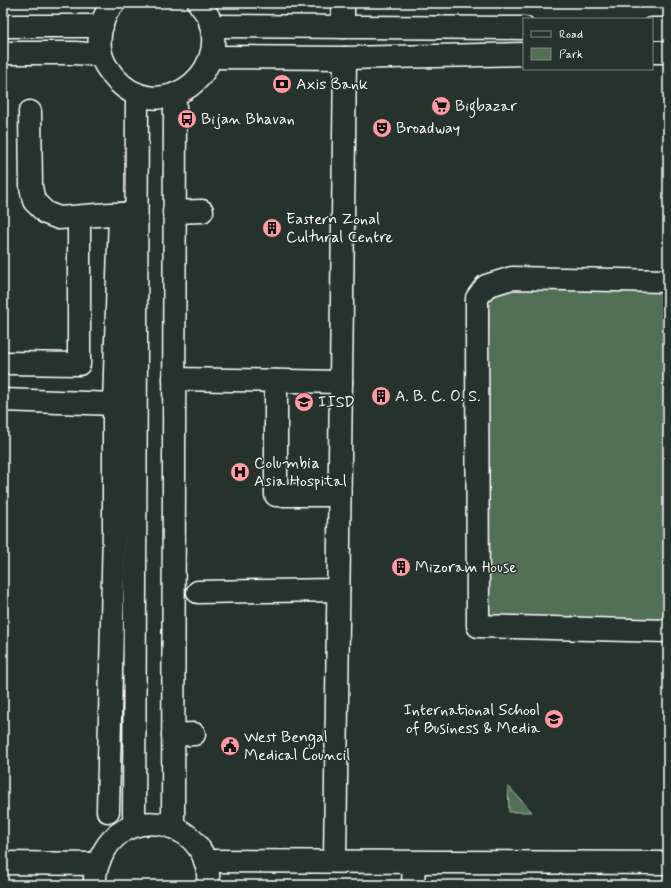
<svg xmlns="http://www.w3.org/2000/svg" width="671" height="888" viewBox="0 0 671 888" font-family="Mynerve,sans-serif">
<rect width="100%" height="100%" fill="#26332d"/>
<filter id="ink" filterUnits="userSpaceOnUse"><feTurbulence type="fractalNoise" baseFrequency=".025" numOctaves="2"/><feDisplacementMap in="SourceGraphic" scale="8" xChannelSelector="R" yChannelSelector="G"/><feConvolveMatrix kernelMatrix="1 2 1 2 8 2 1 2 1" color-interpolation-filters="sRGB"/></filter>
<g filter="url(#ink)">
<g fill="#537057" stroke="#a9b8ab">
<path d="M 513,283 L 668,284 L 668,624 L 484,621 L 483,303 L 491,291 Z"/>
<path d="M 508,786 L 532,812 L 509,812 Z"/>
</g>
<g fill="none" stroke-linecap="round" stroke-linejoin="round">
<g stroke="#fff" stroke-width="25">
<g id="minor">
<path d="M 3,26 L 102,26"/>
<path d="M 211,26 L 524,28"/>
<path d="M 343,27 L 343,3"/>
<path d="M 652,29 L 668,29"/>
<path d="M 652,52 L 668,52"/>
<path d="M 3,53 L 75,53 L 101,55"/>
<path d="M 211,57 L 345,58 L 524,54"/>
<path d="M 30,112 L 31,187 L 34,201 L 46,213 L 59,218 L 110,214 L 135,214"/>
<path d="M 174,212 L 202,211"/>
<path d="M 668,281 L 512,278 L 486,286 L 477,298 L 477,325 L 478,626 L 668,631"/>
<path d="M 7,363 L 79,364 L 79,217"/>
<path d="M 174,379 L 341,382"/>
<path d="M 276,381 L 276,495 L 339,495"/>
<path d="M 3,400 L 114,404 L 120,214"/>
<path d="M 198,592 L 338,590"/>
<path d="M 173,735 L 194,734"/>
<path d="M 108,811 L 114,528 L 114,404"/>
<path d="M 205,861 L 668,863"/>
<path d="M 335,861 L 345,58"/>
<path d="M 413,885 L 414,863"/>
</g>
</g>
<g stroke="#fff" stroke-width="25">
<g id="major">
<path d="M 114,3 C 103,13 98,33 100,48 C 101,60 107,68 114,77 C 155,127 232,78 209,18 C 207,13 202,8 199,3"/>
<path d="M 134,826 L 137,94"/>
<path d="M 173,827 L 175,95"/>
<path d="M 3,863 L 97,864"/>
<path d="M 95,885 C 94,874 98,862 103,853 C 131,799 214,824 208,885"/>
</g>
</g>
<use href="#minor" stroke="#26332d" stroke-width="22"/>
<use href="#major" stroke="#26332d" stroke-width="22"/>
</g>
</g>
<defs>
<g id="bank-disc" transform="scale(1)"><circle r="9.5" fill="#ff9aa2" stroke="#26332d"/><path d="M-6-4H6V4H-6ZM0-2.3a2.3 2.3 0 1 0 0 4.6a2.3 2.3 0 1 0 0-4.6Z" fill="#111"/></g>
<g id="supermarket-disc" transform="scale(1)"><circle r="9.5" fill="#ff9aa2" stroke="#26332d"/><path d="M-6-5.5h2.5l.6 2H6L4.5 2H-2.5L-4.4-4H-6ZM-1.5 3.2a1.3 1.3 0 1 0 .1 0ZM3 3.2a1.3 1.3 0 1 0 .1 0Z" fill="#111"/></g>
<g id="bus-disc" transform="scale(1)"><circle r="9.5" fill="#ff9aa2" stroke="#26332d"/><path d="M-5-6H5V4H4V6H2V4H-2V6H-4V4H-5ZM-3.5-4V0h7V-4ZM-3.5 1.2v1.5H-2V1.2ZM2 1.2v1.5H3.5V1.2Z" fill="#111"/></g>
<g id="theatre-disc" transform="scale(1)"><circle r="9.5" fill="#ff9aa2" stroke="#26332d"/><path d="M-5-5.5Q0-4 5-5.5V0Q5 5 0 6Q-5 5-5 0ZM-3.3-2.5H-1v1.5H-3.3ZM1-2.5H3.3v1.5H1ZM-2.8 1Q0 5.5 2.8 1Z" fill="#111"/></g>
<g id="building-disc" transform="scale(1)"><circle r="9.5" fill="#ff9aa2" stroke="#26332d"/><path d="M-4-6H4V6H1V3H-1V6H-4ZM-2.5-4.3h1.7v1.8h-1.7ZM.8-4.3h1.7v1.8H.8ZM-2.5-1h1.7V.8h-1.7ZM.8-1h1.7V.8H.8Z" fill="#111"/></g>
<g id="university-disc" transform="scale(1)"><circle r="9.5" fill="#ff9aa2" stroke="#26332d"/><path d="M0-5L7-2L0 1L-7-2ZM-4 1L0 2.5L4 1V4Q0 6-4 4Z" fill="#111"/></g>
<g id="hospital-disc" transform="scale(1)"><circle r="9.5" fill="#ff9aa2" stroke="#26332d"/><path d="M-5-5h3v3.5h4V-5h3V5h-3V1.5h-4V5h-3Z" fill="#111"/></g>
<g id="civic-disc" transform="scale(1)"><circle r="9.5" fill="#ff9aa2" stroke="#26332d"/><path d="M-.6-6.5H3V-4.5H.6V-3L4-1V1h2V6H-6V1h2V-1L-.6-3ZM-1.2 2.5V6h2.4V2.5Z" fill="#111"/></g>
</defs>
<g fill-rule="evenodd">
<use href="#bank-disc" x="282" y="84"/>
<use href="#supermarket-disc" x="441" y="106"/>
<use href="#bus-disc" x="187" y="119"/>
<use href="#theatre-disc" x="382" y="128"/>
<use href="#building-disc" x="272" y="228"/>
<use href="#building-disc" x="381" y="396"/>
<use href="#university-disc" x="304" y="402"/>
<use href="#hospital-disc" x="240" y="472"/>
<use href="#building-disc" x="401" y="567"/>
<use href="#university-disc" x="554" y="719"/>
<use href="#civic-disc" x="230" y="746"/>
</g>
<g text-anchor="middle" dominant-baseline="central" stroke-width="3" stroke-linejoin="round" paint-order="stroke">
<g font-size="16" fill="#fff" stroke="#26332d" text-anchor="start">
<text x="296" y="84">Axis Bank</text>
<text x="455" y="106">Bigbazar</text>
<text x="201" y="119">Bijan Bhavan</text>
<text x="396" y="128">Broadway</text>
<text x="286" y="219">Eastern Zonal<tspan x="286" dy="18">Cultural Centre</tspan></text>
<text x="395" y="396">A. B. C. O. S.</text>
<text x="318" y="402">IISD</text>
<text x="254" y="463">Columbia<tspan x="254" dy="18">Asia Hospital</tspan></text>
<text x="415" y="567">Mizoram House</text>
<text x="540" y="710" text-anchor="end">International School<tspan x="540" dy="18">of Business &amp; Media</tspan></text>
<text x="244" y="737">West Bengal<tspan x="244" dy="18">Medical Council</tspan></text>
</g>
</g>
<rect width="671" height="888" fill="none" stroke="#26332d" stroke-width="16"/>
<rect x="8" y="8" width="655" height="872" fill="none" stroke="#fff" stroke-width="1.5" filter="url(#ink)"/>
<rect x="523" y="18" width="130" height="52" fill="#26332d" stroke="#7d8581"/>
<rect x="531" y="31" width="20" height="6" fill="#26332d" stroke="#7d8581"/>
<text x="559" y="38" font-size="12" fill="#ffffff">Road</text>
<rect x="531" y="48" width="20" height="12" fill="#537057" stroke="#7d8581"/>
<text x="559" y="58" font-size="12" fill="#ffffff">Park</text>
</svg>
